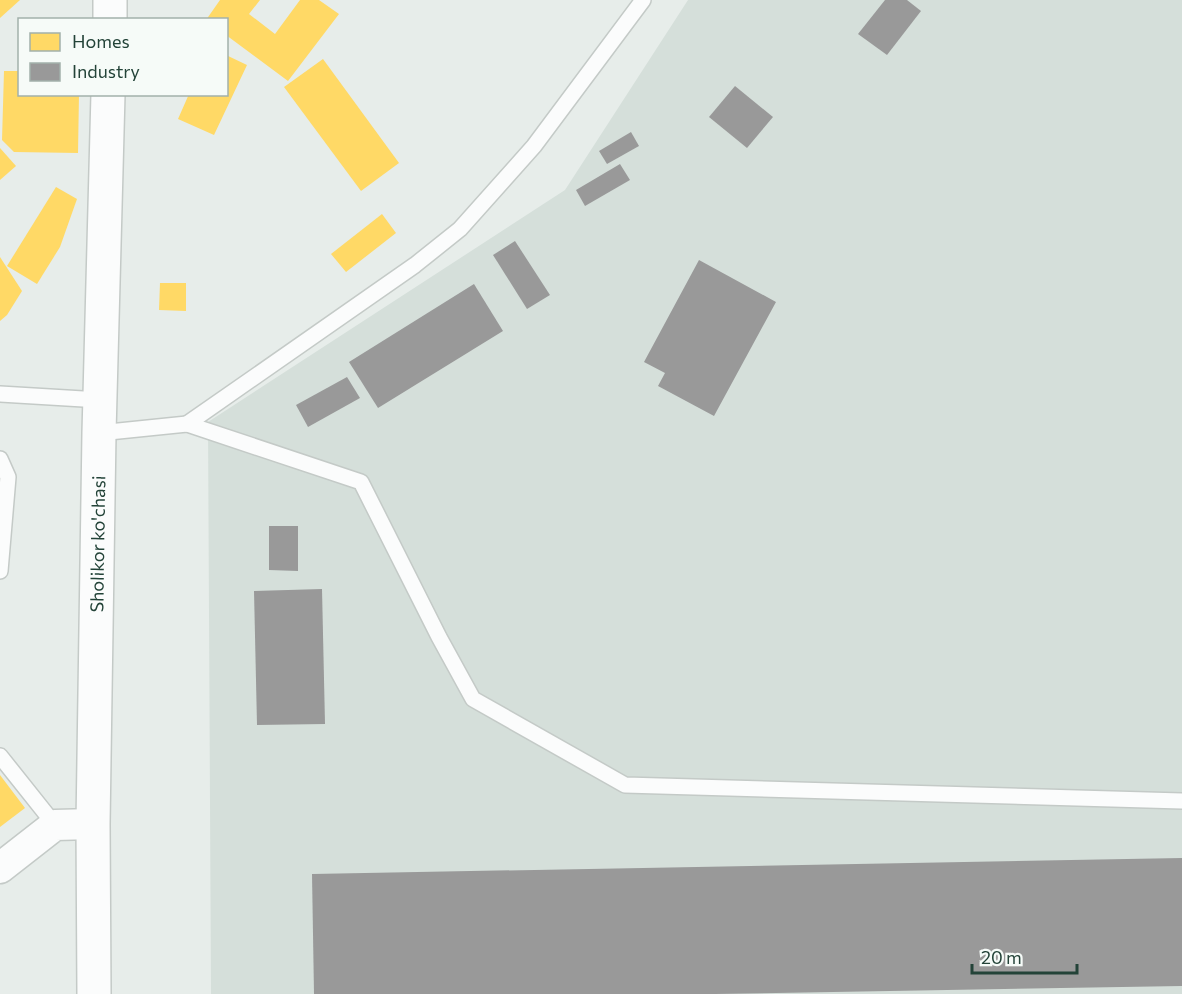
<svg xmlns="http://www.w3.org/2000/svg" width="1182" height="994" viewBox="0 0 1182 994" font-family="Commissioner,sans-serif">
<rect width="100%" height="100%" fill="#e7edea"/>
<path fill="#d5dfda" d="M 688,0 L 1182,0 L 1182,994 L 211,994 L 208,422 L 565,190 Z"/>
<g fill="#ffd966">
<path d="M 0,0 L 20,0 L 0,18 Z"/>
<path d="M 220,0 L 260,0 L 249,14 L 275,34 L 300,0 L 319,0 L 339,14 L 288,81 L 226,35 L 226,20 L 206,20 Z"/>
<path d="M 226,55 L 247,65 L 214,135 L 178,119 L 189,94 L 226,94 Z"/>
<path d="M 323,59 L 399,163 L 361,191 L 284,87 Z"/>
<path d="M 4,71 L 20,71 L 20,94 L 79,94 L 78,153 L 14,152 L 2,140 Z"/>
<path d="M 0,148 L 16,166 L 0,180 Z"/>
<path d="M 56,187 L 77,199 L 60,247 L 37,284 L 7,266 Z"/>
<path d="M 382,214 L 396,233 L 346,272 L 331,254 Z"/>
<path d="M 0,257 L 22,291 L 7,315 L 0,321 Z"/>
<path d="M 160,283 L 186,283 L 186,311 L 159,310 Z"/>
<path d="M 0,775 L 25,808 L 0,827 Z"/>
</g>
<g fill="#999">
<path d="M 885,0 L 907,0 L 921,11 L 887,55 L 858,34 Z"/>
<path d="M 735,86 L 773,117 L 747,148 L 709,117 Z"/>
<path d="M 631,132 L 639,146 L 607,164 L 599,151 Z"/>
<path d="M 620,164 L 630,180 L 585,206 L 576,190 Z"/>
<path d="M 515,241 L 550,295 L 527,309 L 493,255 Z"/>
<path d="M 699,260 L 776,302 L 714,416 L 658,386 L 665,373 L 644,362 Z"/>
<path d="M 474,284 L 503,331 L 378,408 L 349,362 Z"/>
<path d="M 347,377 L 360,398 L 308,427 L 296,405 Z"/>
<path d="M 269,526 L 298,526 L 298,571 L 269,570 Z"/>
<path d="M 322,589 L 325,724 L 257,725 L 254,591 Z"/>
<path d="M 1182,858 L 1182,986 L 715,994 L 314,994 L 312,874 Z"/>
</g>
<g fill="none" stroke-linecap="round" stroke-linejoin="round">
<g stroke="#c4cac7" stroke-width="18">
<g id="service">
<path d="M 0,394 L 100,400"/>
<path d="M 187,424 L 415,265 L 460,229 L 534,146 L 643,0"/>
<path d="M 99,433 L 187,424 L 361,482 L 439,637 L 473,699 L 625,785 L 1182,801"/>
<path d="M 0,459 L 8,477 L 0,571"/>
<path d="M 0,756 L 55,825"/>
</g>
</g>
<g stroke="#c4cac7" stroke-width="33">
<path id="minor" d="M 0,868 L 55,825 L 93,824"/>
</g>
<g stroke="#c4cac7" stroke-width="36">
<g id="tertiary">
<path d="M 110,20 L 110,0"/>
<path id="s1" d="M 94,994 L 93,824 L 99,433 L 108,94"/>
</g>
</g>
<use href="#service" stroke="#fbfcfc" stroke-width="15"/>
<use href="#minor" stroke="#fbfcfc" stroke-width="30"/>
<use href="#tertiary" stroke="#fbfcfc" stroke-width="33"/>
</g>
<g text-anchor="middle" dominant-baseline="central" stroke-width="6" stroke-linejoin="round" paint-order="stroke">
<g font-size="18" fill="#234338" stroke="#f6fbf8">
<text stroke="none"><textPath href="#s1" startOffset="450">Sholikor ko'chasi</textPath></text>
</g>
</g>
<rect x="18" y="18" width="210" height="78" fill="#f6fbf8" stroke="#a2b1ab" stroke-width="1.5"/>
<rect x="30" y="33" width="30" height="18" fill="#ffd966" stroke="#a2b1ab" stroke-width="1.5"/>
<text x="72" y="48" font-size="18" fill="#234338">Homes</text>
<rect x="30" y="63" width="30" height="18" fill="#999999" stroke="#a2b1ab" stroke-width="1.5"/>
<text x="72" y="78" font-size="18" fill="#234338">Industry</text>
<path d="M972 964v9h105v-9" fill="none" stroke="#234338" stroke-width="3"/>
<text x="981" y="964" font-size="18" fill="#234338" stroke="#f6fbf8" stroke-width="4.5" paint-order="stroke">20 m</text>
</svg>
